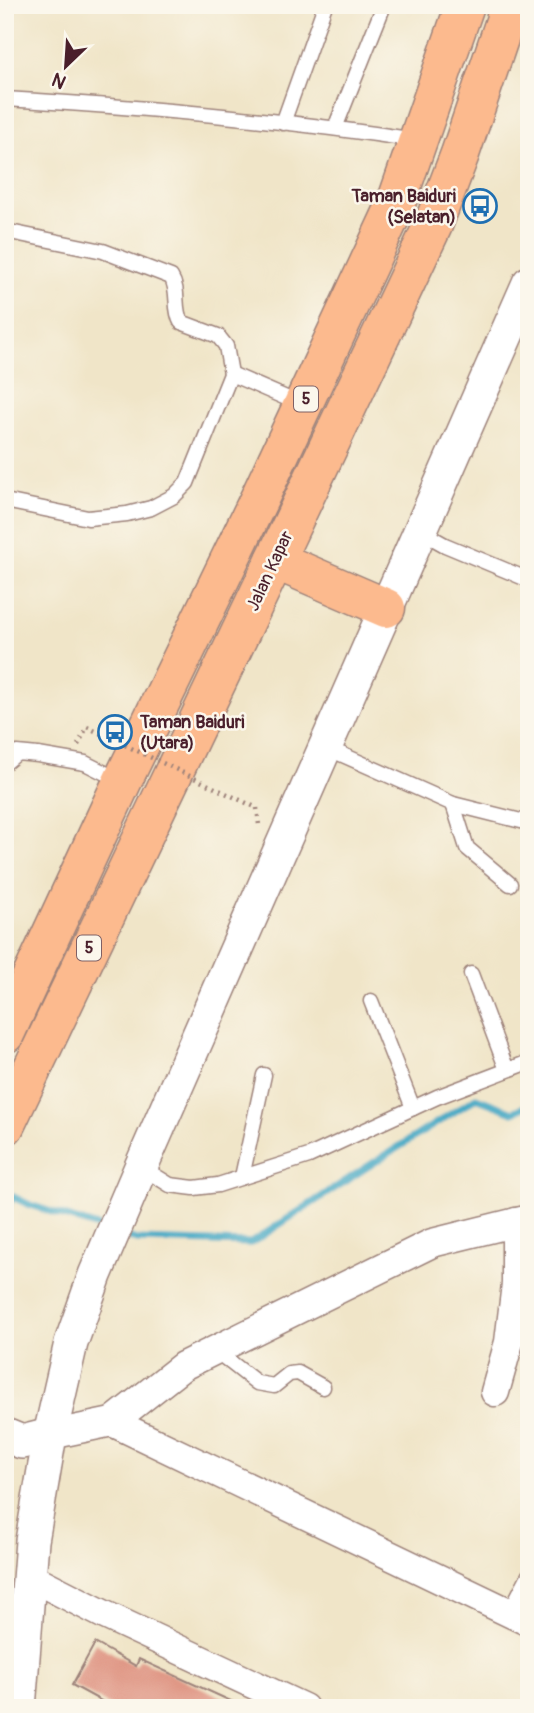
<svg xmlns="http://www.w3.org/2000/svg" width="534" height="1713" viewBox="0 0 534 1713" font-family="Pangolin,sans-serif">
<rect width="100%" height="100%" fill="#fbf7ec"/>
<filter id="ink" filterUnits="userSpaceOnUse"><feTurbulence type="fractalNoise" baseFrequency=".0143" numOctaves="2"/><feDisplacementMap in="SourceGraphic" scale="14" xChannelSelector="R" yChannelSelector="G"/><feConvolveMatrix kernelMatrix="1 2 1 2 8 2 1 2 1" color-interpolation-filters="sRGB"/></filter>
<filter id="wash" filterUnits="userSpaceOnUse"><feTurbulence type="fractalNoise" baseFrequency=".00686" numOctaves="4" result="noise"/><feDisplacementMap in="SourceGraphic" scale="28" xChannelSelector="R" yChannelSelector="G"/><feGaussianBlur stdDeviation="1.57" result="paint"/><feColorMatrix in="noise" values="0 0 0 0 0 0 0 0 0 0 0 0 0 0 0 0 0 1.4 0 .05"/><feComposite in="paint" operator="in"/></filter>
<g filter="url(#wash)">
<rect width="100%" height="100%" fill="#f0e5c8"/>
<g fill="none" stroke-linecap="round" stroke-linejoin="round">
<g stroke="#44a8c4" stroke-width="7">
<path d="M 5,1193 L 30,1205 L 104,1229"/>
<path d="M 5,1212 L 12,1197"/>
<path d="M 122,1235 L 137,1240 L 251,1243 L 367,1167 L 476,1098 L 513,1112 L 529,1105"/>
</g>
</g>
<g id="blocks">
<path fill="#e09886" d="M 95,1643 L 136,1666 L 139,1659 L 246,1708 L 114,1708 L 72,1685 Z"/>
</g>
</g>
<g filter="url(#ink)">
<use href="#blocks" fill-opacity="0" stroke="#9d827a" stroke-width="2"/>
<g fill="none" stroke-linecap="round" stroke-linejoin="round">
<g stroke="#9d827a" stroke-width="17">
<g id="service">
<path d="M 5,99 C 142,107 280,119 416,140"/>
<path d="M 283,123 L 325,5"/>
<path d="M 335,128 L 384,5"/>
<path d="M 5,231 L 103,251 L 171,277 C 180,291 173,308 181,322 L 218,336 L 226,346 L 231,374 L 187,483 L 174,496 L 151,508 L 127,514 L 88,518 L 5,501"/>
<path d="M 231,374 L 300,404"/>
<path d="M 420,531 L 445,545 L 529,580"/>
<path d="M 325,747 L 453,804 L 529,823"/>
<path d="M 5,763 L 17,753 L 38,755 L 85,763 L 121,781"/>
<path d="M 453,804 L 467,848 L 510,884"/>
<path d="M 471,974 L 507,1070"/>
<path d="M 371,1001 L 413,1108"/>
<path d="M 141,1167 L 170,1185 L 194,1188 L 218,1185 L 309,1156 L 437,1097 L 529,1062"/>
<path d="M 242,1177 L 264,1075"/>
<path d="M 215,1350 L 257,1383 L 274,1386 L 289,1374 L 298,1373 L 323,1387"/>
<path d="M 509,1613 L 529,1575"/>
</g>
</g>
<g stroke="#9d827a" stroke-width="31">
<g id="minor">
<path d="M 495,1392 L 509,1342 L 516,1284 L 516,1222"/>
<path d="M 112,1422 L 529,1622"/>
<path d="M 50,1435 L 112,1422 L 183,1366 L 432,1243 L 529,1219"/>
<path d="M 29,1576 L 105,1615 L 304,1708"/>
</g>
</g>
<g stroke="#9d827a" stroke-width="36">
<g id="tertiary">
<path d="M 5,1435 L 22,1442 L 50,1435"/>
<path d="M 19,1708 L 32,1541 L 50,1435 L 71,1343 L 95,1275 L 141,1167 L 529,283"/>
</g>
</g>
<g stroke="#9d827a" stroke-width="41">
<g id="trunk">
<path d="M 275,560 L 386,608"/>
<path d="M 5,1034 L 122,782 L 259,499 L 394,209 L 465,5"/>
<path d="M 5,1126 L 275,560 L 433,225 L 460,154 L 505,21 L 508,5"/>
</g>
</g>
<g stroke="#9d827a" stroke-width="4.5" stroke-dasharray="2 5" stroke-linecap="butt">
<path d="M 78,745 L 87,727"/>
<path d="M 257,808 L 259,825"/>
</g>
<use href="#service" stroke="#fff" stroke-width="14"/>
<use href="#minor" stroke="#fff" stroke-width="28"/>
<use href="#tertiary" stroke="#fff" stroke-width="33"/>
<use href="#trunk" stroke="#fcba8e" stroke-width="38"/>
<path stroke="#9d827a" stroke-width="4.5" stroke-dasharray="2 5" stroke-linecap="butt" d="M 87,727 L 257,808"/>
</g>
</g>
<defs>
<g id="bus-ring" transform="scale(1.75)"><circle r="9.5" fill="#fbf7ec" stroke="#1f6fb2" stroke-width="1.5"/><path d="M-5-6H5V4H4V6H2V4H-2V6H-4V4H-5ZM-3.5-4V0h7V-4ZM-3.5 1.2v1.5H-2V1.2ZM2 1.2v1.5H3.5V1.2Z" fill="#1f6fb2"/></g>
</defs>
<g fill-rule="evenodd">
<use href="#bus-ring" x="480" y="206"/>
<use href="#bus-ring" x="115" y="732"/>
</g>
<g text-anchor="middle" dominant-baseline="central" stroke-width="5" stroke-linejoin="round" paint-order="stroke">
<g fill="#fbf7ec" stroke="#7f6065" stroke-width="2">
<rect x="294" y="386.5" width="24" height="25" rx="5"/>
<rect x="77" y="935.5" width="24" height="25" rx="5"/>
</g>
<g font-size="16" font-weight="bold" fill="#4a1f2b">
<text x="306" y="399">5</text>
<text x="89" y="948">5</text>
</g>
<g font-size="18" font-weight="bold" fill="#4a1f2b" stroke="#fbf7ec" text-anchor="end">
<text x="456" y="196">Taman Baiduri<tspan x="456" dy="21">(Selatan)</tspan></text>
<text x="140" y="722" text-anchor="start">Taman Baiduri<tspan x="140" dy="21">(Utara)</tspan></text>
</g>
<g font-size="18" fill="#4a1f2b" stroke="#fbf7ec">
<text transform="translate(270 571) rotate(-65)">Jalan Kapar</text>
</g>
</g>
<rect width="534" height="1713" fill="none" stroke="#fbf7ec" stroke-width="28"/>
<g transform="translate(66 66) rotate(205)" stroke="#fbf7ec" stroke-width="5" paint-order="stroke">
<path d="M0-5L12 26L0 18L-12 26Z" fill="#4a1f2b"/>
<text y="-10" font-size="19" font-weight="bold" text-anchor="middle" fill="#4a1f2b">N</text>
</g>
</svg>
